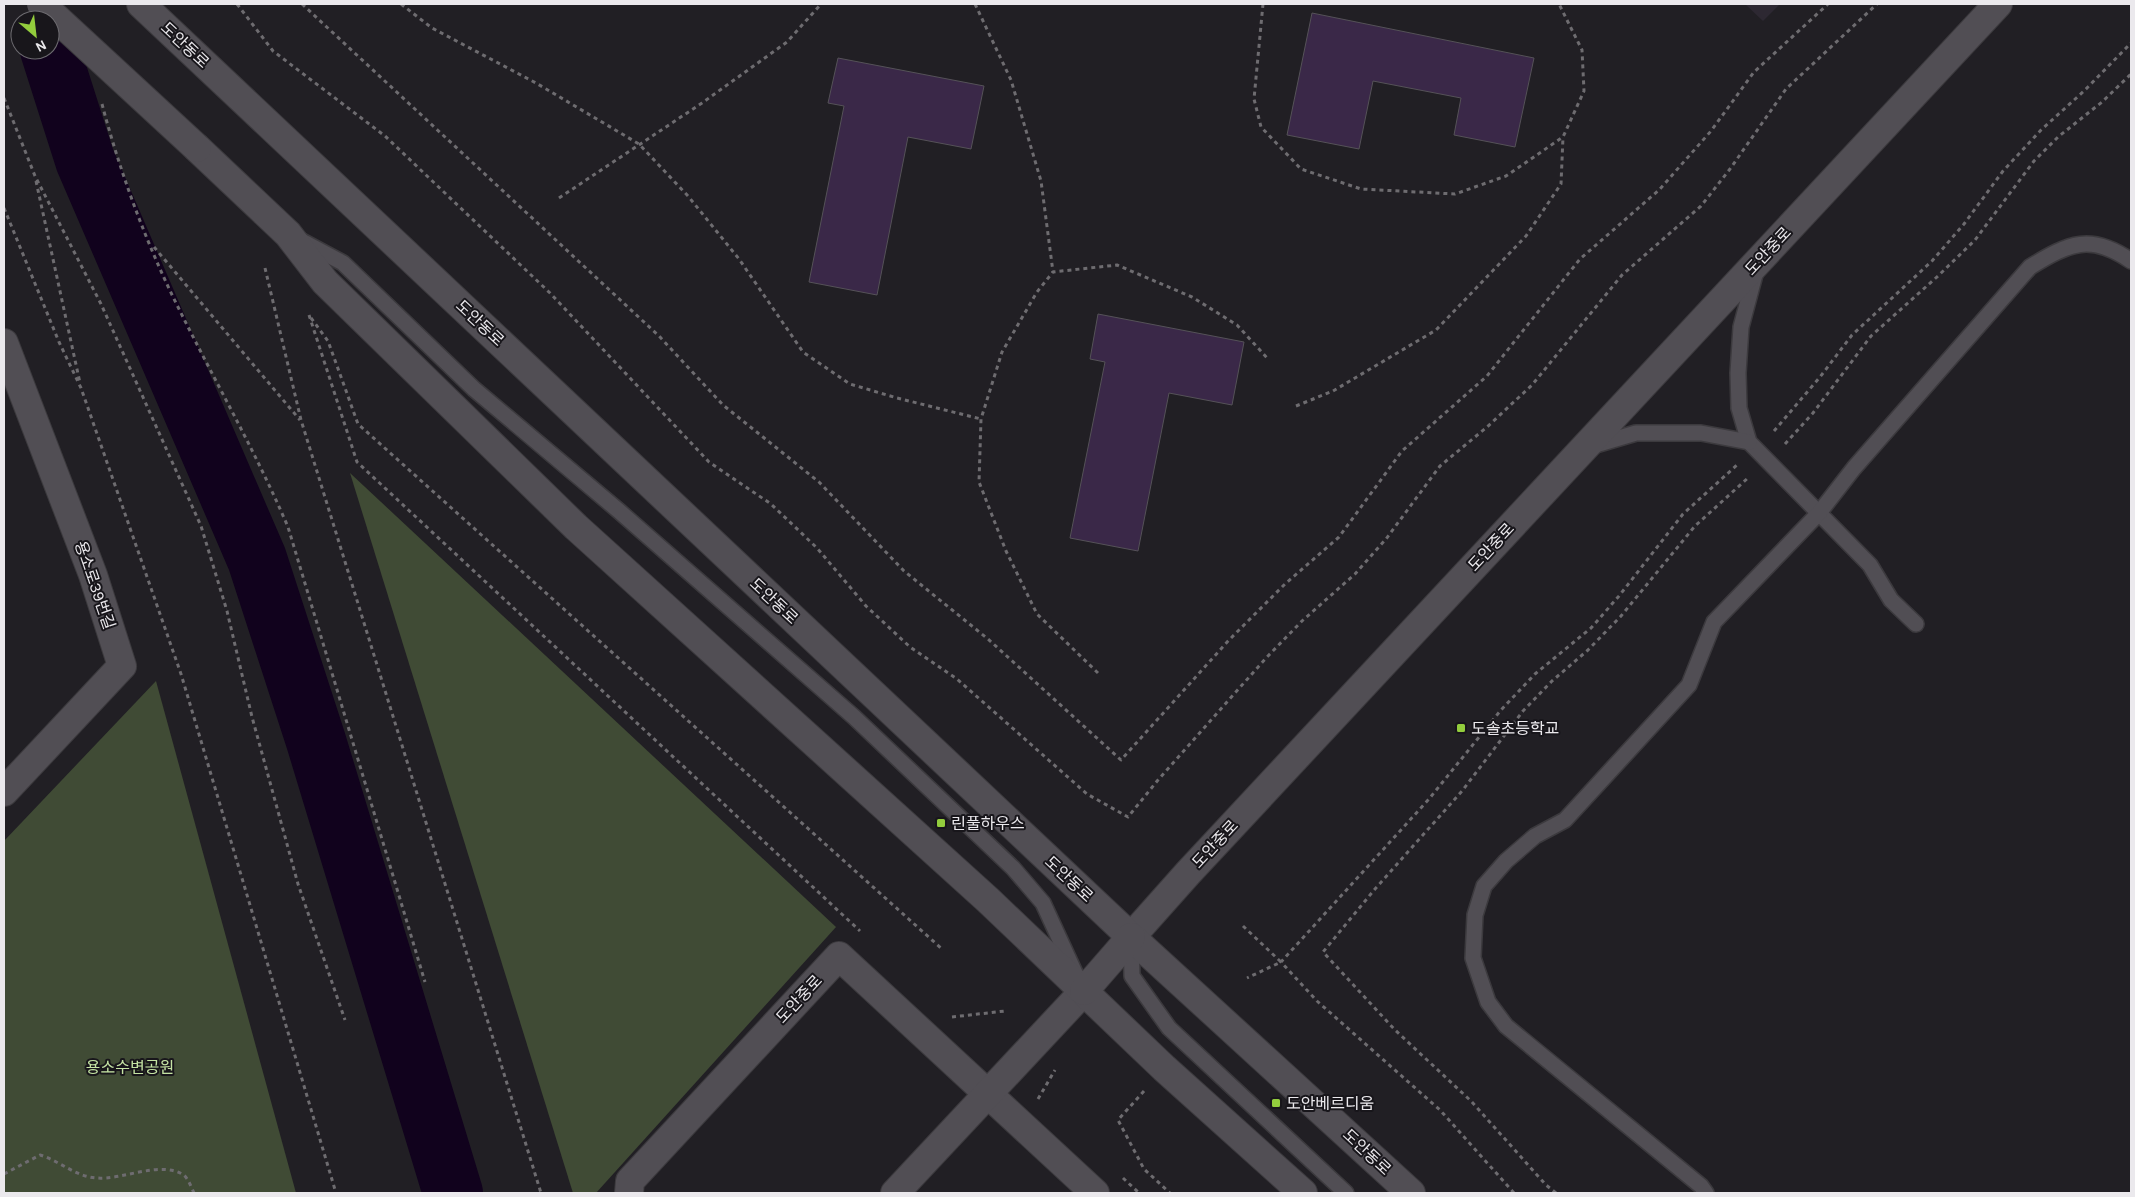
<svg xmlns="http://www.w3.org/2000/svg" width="2135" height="1197" viewBox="0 0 2135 1197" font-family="Karla,'Noto Sans KR',sans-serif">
<rect width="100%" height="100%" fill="#211f24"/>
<path fill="#2d2832" d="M 1745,4 L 1780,4 L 1763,21 Z"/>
<g fill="#404b35">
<path d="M 350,473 L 836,927 L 596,1193 L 573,1193 Z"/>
<path d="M 156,681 L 296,1193 L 4,1193 L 4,841 Z"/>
</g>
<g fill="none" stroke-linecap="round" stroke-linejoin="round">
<path stroke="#11021d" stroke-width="60" d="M 50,50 L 85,160 L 257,559 L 316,741 L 453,1193"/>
</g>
<g fill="#3a2848" stroke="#555258">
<path d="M 1312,13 L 1534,58 L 1515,147 L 1454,135 L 1461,98 L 1373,81 L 1359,149 L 1287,135 Z"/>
<path d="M 838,58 L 984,86 L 971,149 L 908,137 L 877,295 L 809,282 L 844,106 L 828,103 Z"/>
<path d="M 1098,314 L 1244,342 L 1232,405 L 1169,393 L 1138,551 L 1070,538 L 1105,362 L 1090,359 Z"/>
</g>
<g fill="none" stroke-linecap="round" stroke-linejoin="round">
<g stroke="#3c3a3e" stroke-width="18">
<g id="service">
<path d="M 300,240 L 343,263 L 474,389 L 619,511 L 854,717 L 1013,868 L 1043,903 L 1076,975"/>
<path d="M 1756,271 L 1741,327 L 1738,373 L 1739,408 L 1749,442 L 1870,565 L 1891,600 L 1916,624"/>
<path d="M 1592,446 L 1636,433 L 1701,433 L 1749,442"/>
<path d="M 1131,939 L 1132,976 L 1169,1028 L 1346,1193"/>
<path d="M 1706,1193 L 1701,1186 L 1506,1026 L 1488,1002 L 1473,958 L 1475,915 L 1484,886 L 1506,861 L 1535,836 L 1565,820 L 1689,685 L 1714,622 L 1819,513 L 1854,468 L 2030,267 C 2069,243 2091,233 2131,261"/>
</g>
</g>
<g stroke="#3c3a3e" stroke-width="30">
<g id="minor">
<path d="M 4,343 L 93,575 L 122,666 L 4,792"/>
<path d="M 629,1193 L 630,1181 L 839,956 L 1095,1193"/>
<path d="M 895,1193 L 1084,991"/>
</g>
</g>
<g stroke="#3c3a3e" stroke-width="30">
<path id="tertiary" d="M 1131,937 L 1188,873 L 1998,4"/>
</g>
<g stroke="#3c3a3e" stroke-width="30">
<g id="secondary">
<path d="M 141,4 L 1131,937 L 1411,1193"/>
<path d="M 197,148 L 288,234 L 325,282 L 576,527 L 988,900 L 1164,1068 L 1303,1193"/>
<path d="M 1084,991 L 1131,937"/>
</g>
</g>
<g stroke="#6e6c70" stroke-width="3" stroke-dasharray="4 4" stroke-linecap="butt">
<path d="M 237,4 L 273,51 L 385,136 L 550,293 L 709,462 L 771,504 L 817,548 L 866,606 L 910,647 L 957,679 L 1087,794 L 1128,817 L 1158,780 L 1266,658 L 1302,621 L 1355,574 L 1386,539 L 1440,466 L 1487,427 L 1532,385 L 1622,275 L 1701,206 L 1730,169 L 1786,89 L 1877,4"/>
<path d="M 302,4 L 659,336 L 723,405 L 819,482 L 904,571 L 988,639 L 1121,760 L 1229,640 L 1285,584 L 1339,537 L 1402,451 L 1487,376 L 1580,259 L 1659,190 L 1711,131 L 1754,72 L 1828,4"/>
<path d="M 401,4 L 432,28 L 536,83 L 639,144 L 688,196 L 739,259 L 803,352 L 850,384 L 897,398 L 981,419"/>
<path d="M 975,4 L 1011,80 L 1041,181 L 1053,272"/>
<path d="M 1263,4 L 1254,99 L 1261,127 L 1301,169 L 1361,189 L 1455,194 L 1506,176 L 1563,137 L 1584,91 L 1582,50 L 1559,4"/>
<path d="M 4,98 L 35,176 L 101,304 L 201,526 L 227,611 L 252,717 L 298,884 L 345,1020"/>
<path d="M 102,104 C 120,172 145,240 176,303 C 213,378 255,450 288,527 L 425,982"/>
<path d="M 36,181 L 80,383"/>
<path d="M 559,198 L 702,103 L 787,42 L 821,4"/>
<path d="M 4,208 L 59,342 L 81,388 L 181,674 L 336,1193"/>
<path d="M 154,247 L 300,420"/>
<path d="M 265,268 L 301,420 L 541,1193"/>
<path d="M 309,315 L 357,462 L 860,931"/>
<path d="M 311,318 L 328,341 L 358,424 L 942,949"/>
<path d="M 1296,406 L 1333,391 L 1436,330 L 1526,236 L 1561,184 L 1563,137"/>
<path d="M 1774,431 L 1820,377 L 1852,335 L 1932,261 L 1964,224 L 2003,171 L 2041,130 L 2084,91 L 2131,43"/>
<path d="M 1785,444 L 1813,413 L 1871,336 L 1938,276 L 1975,240 L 2034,161 L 2058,137 L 2102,102 L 2131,74"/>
<path d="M 1098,673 L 1037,614 L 1006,551 L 979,482 L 981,419 L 1002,352 L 1037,292 L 1053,272 L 1117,265 L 1192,297 L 1237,325 L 1269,360"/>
<path d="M 1243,926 L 1281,962 L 1247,978"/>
<path d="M 952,1017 L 1005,1011"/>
<path d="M 1144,1091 L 1118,1120 L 1144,1169 L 1170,1193"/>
<path d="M 1038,1099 L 1055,1070"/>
<path d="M 4,1174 L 40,1155 C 60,1161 76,1177 97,1178 C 122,1180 159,1161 182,1174 C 188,1177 191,1187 194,1193"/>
<path d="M 1123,1178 L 1139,1193"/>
<path d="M 1514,1193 L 1440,1110 L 1317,1001 L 1281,962 L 1429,799 L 1501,710 L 1535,674 L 1591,628 L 1619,596 L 1683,514 L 1737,465"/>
<path d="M 1556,1193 L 1546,1185 L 1471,1101 L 1395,1030 L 1323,952 L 1375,889 L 1462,791 L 1523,711 L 1552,681 L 1588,650 L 1621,616 L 1695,526 L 1749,477"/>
</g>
<use href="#service" stroke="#514e54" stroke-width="15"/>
<use href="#minor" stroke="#514e54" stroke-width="28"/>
<use href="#tertiary" stroke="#514e54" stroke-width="28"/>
<use href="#secondary" stroke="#514e54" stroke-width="28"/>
<g stroke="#3c3a3e" stroke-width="30" stroke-linecap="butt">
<path id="secondary-bridge" d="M 41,4 L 197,148"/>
</g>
<use href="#secondary-bridge" stroke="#514e54" stroke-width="28"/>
</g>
<g fill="#93cd3d" stroke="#18161b" stroke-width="2">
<rect x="1456" y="723" width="10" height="10" rx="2.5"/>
<rect x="936" y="818" width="10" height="10" rx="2.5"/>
<rect x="1271" y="1098" width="10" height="10" rx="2.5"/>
</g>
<g text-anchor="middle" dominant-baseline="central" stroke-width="4" stroke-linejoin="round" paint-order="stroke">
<g font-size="16" fill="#ebe9ed" stroke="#18161b">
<text transform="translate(185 45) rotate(43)">도안동로</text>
<text transform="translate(1768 251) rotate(-47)">도안중로</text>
<text transform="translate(480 323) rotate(43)">도안동로</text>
<text transform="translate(1491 547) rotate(-47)">도안중로</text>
<text transform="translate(95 585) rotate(71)">용소로39번길</text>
<text transform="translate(774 601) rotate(43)">도안동로</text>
<text transform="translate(1215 844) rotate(-47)">도안중로</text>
<text transform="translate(1069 879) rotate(43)">도안동로</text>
<text transform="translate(799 999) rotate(-47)">도안중로</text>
<text transform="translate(1367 1152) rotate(43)">도안동로</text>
</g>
<g font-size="16" fill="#ebe9ed" stroke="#18161b" text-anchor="start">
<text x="1471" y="728">도솔초등학교</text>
<text x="951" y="823">린풀하우스</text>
<text x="1286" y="1103">도안베르디움</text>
</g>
<g font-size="16" fill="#c5e4a4" stroke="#18161b">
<text x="130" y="1067">용소수변공원</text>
</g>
</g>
<rect width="2135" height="1197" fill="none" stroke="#ebe9ed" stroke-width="10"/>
<g transform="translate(35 35) rotate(152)"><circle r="24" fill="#18161b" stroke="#6c6a6f"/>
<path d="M0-4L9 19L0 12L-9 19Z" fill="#93cd3d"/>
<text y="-8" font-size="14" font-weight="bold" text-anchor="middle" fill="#ebe9ed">N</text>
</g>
</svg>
